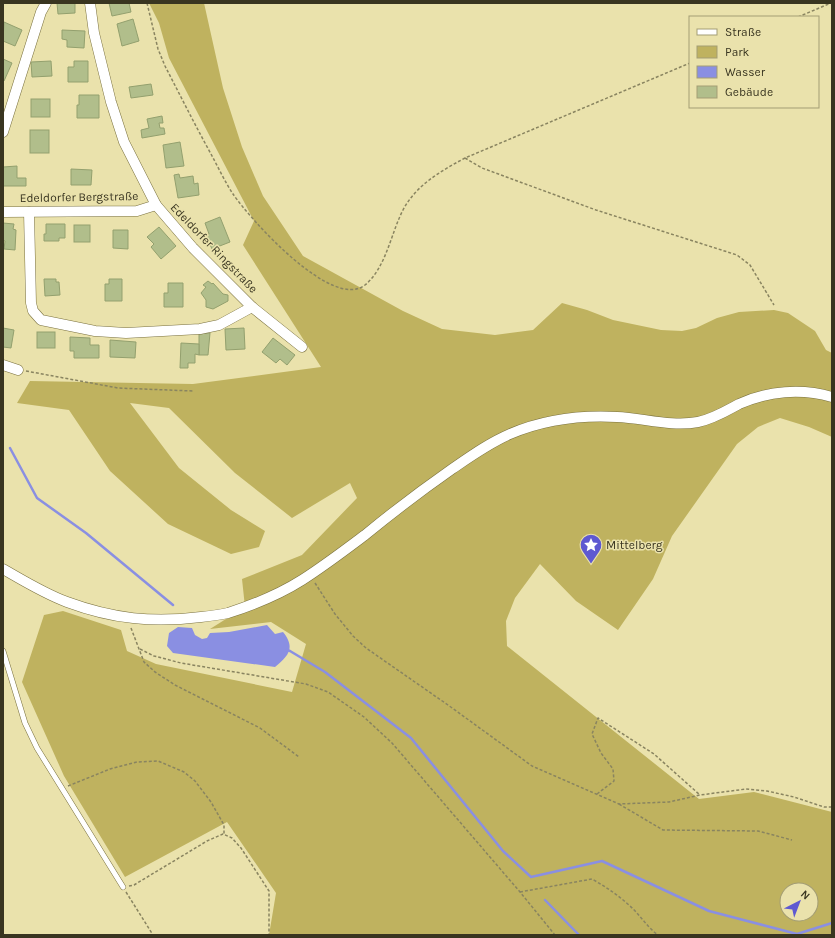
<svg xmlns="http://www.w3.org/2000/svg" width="835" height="938" viewBox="0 0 835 938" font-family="Karla,sans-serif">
<rect width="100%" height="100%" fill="#eae2ac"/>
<path fill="#bfb25f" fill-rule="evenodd" d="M 149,3 L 204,3 L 223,88 L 242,147 L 263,196 L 303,256 L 403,311 L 442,329 L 495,335 L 533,330 L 562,303 L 587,310 L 613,320 L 661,330 L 682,331 L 696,328 L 717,318 L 739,312 L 774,310 L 788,313 L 815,331 L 826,350 L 832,353 L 832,437 L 809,427 L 780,418 L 758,427 L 737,444 L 672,536 L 653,579 L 618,630 L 576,601 L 540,564 L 515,598 L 506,621 L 507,646 L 699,799 L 754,792 L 832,812 L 832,935 L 269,935 L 276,893 L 227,822 L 125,877 L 64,776 L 22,682 L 44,615 L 63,611 L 121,630 L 127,651 L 156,664 L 292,692 L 306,644 L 271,622 L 210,629 L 245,607 L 242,579 L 302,555 L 357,498 L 350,483 L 292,518 L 235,473 L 169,408 L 130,403 L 179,468 L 231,510 L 265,531 L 259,547 L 231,554 L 168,524 L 110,471 L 69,410 L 17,403 L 30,381 L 193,384 L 321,367 L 243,245 L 254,221 L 169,58 L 159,23 ZM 787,890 L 811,890 L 811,914 L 787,914 Z"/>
<path fill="#8a8fe2" d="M 267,625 L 275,634 L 283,632 C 296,648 288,656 275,667 L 173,653 L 167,646 L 169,633 L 178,627 L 192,628 L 195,635 L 202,639 L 207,638 L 210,633 L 229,632 Z"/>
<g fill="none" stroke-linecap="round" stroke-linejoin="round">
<g stroke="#8a8fe2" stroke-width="2.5">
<path d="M 10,448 L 37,498 L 86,533 L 173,605"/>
<path d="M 287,650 L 290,651 L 325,672 L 411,738 L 503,851 L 531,877 L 602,861 L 709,911 L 797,934 L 832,923"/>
<path d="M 545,900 L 579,935"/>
</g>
</g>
<g fill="#b1be8b" stroke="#93a06e">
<path d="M 57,3 L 75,3 L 75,13 L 58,14 Z"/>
<path d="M 109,3 L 129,3 L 131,12 L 112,16 Z"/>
<path d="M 133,19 L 139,41 L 122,46 L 117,24 Z"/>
<path d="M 4,22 L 22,30 L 15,46 L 3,41 Z"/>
<path d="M 62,30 L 85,31 L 84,48 L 67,47 L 67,40 L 62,39 Z"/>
<path d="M 3,59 L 12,63 L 4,81 L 3,80 Z"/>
<path d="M 51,61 L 52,76 L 32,77 L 31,62 Z"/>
<path d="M 74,61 L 88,61 L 88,82 L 68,82 L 68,67 L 74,67 Z"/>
<path d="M 151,84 L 153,95 L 131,98 L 129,87 Z"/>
<path d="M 79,95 L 99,95 L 99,118 L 77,118 L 77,105 L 79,105 Z"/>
<rect x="31" y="99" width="19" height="18"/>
<path d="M 162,116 L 163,123 L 159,123 L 160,128 L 164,128 L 165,134 L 142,138 L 141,130 L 149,128 L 147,119 Z"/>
<rect x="30" y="130" width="19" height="23"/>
<path d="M 180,142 L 184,166 L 166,168 L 163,145 Z"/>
<path d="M 17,166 L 17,178 L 26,178 L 26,186 L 3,186 L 3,167 Z"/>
<path d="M 71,169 L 92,170 L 91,185 L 71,185 Z"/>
<path d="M 179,174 L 180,178 L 193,176 L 194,184 L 198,183 L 199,195 L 178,198 L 174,175 Z"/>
<path d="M 220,217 L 230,242 L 212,249 L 206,235 L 209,234 L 205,223 Z"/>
<path d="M 3,223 L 14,224 L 13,229 L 16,230 L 15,250 L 4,249 L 5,241 L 3,240 Z"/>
<path d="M 46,224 L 65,224 L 65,238 L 59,238 L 59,241 L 44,241 L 44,234 L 46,234 Z"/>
<rect x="74" y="225" width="16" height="17"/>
<path d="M 159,227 L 176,246 L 161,259 L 151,247 L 154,244 L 147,237 Z"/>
<path d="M 113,230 L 128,230 L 128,249 L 113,248 Z"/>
<path d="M 44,279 L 56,279 L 56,282 L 59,282 L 60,295 L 45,296 Z"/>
<path d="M 109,279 L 122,279 L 122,301 L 105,301 L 105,284 L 109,284 Z"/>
<path d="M 208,281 L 212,284 L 213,283 L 223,294 L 228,295 L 228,301 L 213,309 L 206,307 L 206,300 L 201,293 L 206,287 L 203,285 Z"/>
<path d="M 168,283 L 183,283 L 183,307 L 164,307 L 164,293 L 168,293 Z"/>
<path d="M 3,328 L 14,330 L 11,348 L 3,347 Z"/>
<path d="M 244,328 L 245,349 L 226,350 L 225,329 Z"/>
<rect x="37" y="332" width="18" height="16"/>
<path d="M 199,333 L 210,333 L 208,355 L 199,355 Z"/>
<path d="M 70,337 L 90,338 L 90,345 L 99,345 L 99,358 L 74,358 L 74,351 L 70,351 Z"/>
<path d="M 273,338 L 295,355 L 287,365 L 280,359 L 276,363 L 262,352 Z"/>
<path d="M 110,340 L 136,342 L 135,358 L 110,357 Z"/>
<path d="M 181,343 L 199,344 L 199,355 L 195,354 L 195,363 L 188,363 L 188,368 L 180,368 Z"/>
</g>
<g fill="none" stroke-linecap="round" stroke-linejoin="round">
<g stroke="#7a713f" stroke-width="6">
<path id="lane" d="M 3,651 L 25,723 L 37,748 L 123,887"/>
</g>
<g stroke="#7a713f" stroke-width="11">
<g id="street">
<path d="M 90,3 L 94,33 L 111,102 L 124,142 L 156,205 L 193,248 L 252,307 L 302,347"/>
<path d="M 3,132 L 41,12 L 46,3"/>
<path d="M 3,212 L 137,211 L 156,205"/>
<path d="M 29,212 L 31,303 L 33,311 L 41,320 L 95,331 L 126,333 L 200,329 L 219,325 L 252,307"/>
<path d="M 3,365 L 18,370"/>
<path d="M 3,569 C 24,581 45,594 67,602 C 113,619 153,623 201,617 C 210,616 219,615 228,613 C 253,605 280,594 302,580 C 324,566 345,550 365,535 C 393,512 422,490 452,469 C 471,456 489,443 510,434 C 543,420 581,415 617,417 C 643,418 671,427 698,422 C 713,419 726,411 739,404 C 768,391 801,388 832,397"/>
</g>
</g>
<g stroke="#898460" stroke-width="1.5" stroke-dasharray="3 2" stroke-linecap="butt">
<path d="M 147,3 L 158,49 L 165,66 C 180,95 195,125 211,154 C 218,167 225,182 233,194 C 250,219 332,311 365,285 C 386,268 391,233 403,210 C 416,185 441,171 465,158 L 690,63"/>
<path d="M 798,17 L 831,3"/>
<path d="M 465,158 L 482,168 L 596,210 L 737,255 L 750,265 L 774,305"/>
<path d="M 26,371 L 118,388 L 193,391"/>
<path d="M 315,583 L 335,614 L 353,636 L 366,648 L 448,705 L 532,766 L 619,804 L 669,802 L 700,795 L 746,789 L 767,791 L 794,797 L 824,807 L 832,807"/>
<path d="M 131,628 L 144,662 L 155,672 L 175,685 L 260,728 L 299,757"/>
<path d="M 140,649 L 154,656 L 181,663 L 306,684 L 328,692 L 364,717 L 392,743 L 520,892 L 555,935"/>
<path d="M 68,786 L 110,769 L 137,762 L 158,761 L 184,772 L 195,781 L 211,802 L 224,825 L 224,834"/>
<path d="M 597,794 L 614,781 L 613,769 L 601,753 L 592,734 L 598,718 L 654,754 L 700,795"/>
<path d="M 619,804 L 663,830 L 758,831 L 792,840"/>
<path d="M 129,886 L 134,885 L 207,841 L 223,834 L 232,838 L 241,848 L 269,891 L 269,935"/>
<path d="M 126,892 L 153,935"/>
<path d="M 520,892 L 592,879 C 606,887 618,895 630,906 C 640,915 647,927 658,935"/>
</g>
<use href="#lane" stroke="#fff" stroke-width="5"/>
<use href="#street" stroke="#fff" stroke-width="10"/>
</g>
<defs>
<g id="sight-pin" transform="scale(1.15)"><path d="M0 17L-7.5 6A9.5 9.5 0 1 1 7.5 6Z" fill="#5e59d1" stroke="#eae2ac"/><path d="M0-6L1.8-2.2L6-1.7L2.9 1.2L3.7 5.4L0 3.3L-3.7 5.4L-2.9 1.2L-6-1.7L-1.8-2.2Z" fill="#fff"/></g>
</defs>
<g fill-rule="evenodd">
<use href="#sight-pin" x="591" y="545"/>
</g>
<g text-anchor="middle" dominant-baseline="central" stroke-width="3" stroke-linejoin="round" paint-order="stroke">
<g font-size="12" fill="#393520" stroke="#eae2ac">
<text transform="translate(79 197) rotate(-1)">Edeldorfer Bergstraße</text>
<text transform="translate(214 248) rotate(46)">Edeldorfer Ringstraße</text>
</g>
<g font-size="12" fill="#393520" stroke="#eae2ac" text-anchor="start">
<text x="606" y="545">Mittelberg</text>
</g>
</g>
<rect width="835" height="938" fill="none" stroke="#393520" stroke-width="8"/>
<rect x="689" y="16" width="130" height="92" fill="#eae2ac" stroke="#a39d74"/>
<rect x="697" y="29" width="20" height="6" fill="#ffffff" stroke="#a39d74"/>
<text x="725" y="36" font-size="12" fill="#393520">Straße</text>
<rect x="697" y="46" width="20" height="12" fill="#bfb25f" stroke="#a39d74"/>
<text x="725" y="56" font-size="12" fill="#393520">Park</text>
<rect x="697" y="66" width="20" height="12" fill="#8a8fe2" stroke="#a39d74"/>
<text x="725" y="76" font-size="12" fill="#393520">Wasser</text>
<rect x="697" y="86" width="20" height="12" fill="#b1be8b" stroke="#a39d74"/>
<text x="725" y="96" font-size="12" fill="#393520">Gebäude</text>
<g transform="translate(799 902) rotate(42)"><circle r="19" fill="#eae2ac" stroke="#a39d74"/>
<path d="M0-3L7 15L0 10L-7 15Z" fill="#5e59d1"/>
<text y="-6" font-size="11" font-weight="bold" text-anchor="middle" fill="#393520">N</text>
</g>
</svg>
